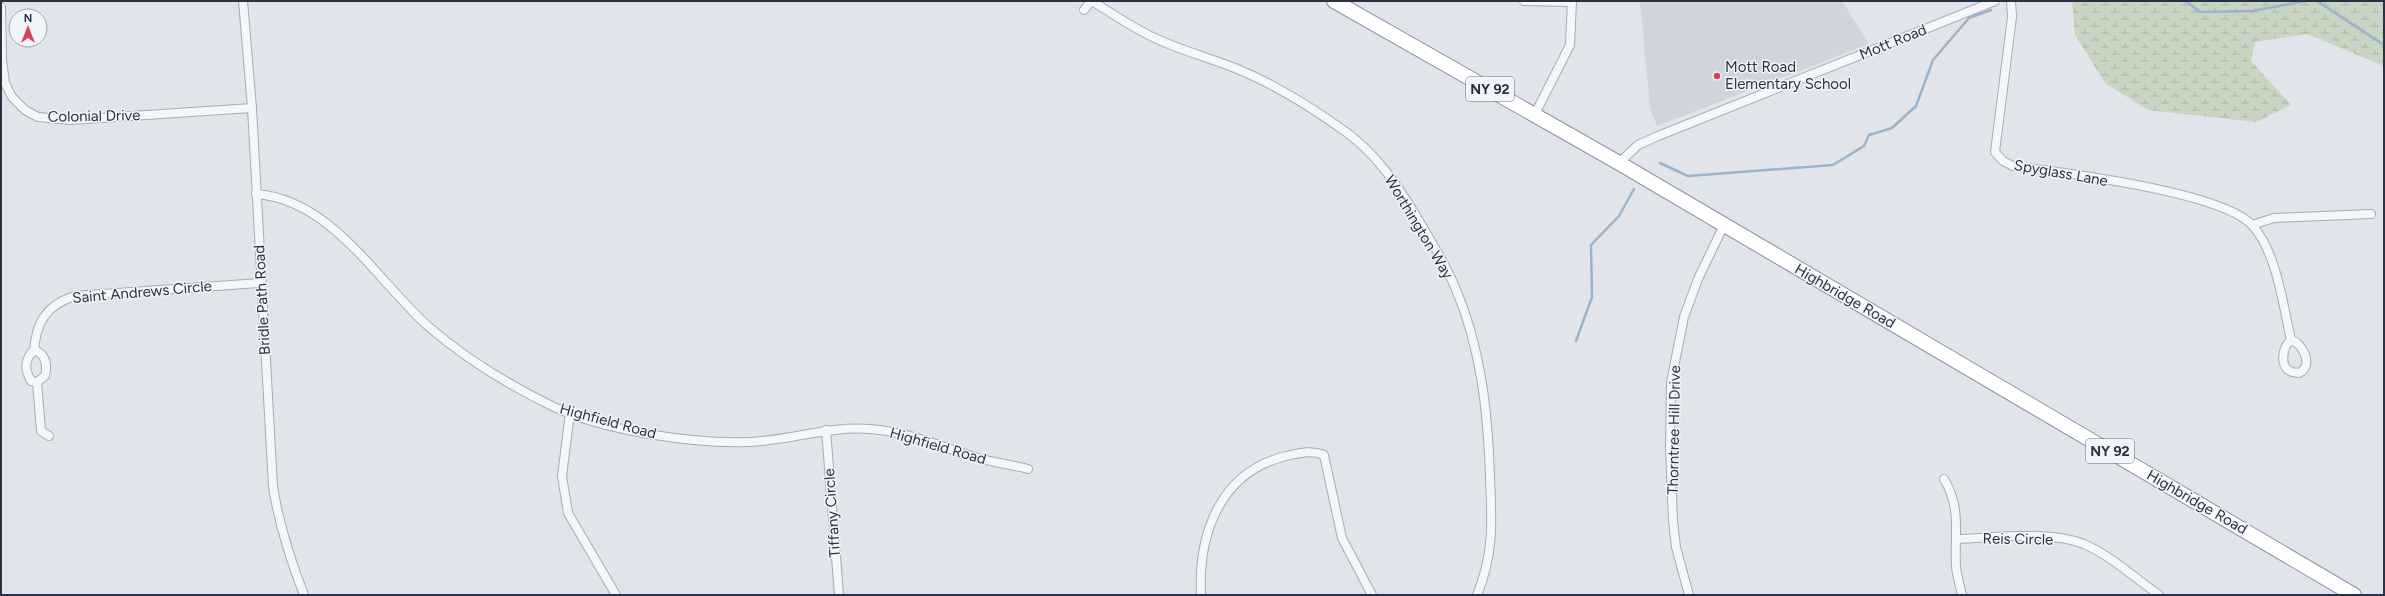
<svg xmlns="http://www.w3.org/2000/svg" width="2385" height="596" viewBox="0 0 2385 596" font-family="Figtree,sans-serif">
<defs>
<pattern id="wetland-marsh" width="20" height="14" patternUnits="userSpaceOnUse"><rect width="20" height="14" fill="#c7d5c2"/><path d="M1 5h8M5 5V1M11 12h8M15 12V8" fill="none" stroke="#abb7a8"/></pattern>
</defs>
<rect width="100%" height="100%" fill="#e1e5eb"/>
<path fill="#cfd4dd" d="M 1640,1 L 1842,1 L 1869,44 L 1657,126 L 1650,108 Z"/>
<path fill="url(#wetland-marsh)" d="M 2072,1 L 2380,1 L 2384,4 L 2384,66 L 2307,34 L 2255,42 L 2251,61 L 2291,105 L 2256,122 L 2148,110 L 2105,83 L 2075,35 Z"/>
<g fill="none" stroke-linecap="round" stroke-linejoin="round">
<g stroke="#9bb3cc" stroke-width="2.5">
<path d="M 2186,1 L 2200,12 L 2252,11 L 2306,1"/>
<path d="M 2317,1 L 2384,45"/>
<path d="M 1660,163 L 1688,176 L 1833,165 L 1864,146 L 1869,135 L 1892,128 L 1916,106 L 1933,60 L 1969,18 L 1991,10"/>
<path d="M 1576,341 L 1592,297 L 1591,245 L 1619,216 L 1634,189"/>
</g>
<g stroke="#a6acb5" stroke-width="10">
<g id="street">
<path d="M 243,1 L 252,108 L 273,487 C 279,524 290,559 304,595"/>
<path d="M 1092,1 C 1113,14 1134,29 1157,39 C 1183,51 1210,58 1235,68 C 1272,83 1314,109 1346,132 C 1375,153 1396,183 1415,214 C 1429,238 1444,261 1455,287 C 1481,347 1488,413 1490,478 C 1492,521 1494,554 1477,595"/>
<path d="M 1524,1 L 1572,2"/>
<path d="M 2011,1 L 2012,17 L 1995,152 L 2003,161 L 2013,166 C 2061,172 2224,192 2253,226 C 2277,254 2283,305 2291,340"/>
<path d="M 1,7 L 2,60 L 5,83 L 12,97 L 25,110 L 38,117 L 71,120 L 252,108"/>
<path d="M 1084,10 L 1091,1"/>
<path d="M 1535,114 L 1570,45 L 1572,1"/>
<path d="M 1619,163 L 1638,145 L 1658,136 L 1995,1"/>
<path d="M 256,194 C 331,199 377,281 429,327 C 466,359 509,385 552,406 C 604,431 693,444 750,442 C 791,440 829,426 870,429 C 911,432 943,448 982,459 C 997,463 1013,465 1028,469"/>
<path d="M 2252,225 L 2274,218 L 2371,214"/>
<path d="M 2291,340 C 2303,343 2314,366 2299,373 C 2296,372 2292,373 2290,371 C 2279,366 2283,345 2291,340 Z"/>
<path d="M 34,351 C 36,322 46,306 74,296 L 260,283"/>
<path d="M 37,382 L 31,381 C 25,370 24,362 32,352 L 37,351 C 47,357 47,366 45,376 L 37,382 L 41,431 L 49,436"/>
<path d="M 570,413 L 562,476 L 568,513 L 616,595"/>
<path d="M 826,430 L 839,595"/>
<path d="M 1944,479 C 1962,509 1954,535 1956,567 C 1957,576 1960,586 1962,595"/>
<path d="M 1957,539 C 1994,538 2049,530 2084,544 C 2111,556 2135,578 2159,595"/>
<path d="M 1201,595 C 1198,534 1220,472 1286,456 C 1301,453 1310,450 1324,455 L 1342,538 L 1372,595"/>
<path d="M 1689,595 L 1676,547 L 1673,521 L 1670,448 L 1671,382 L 1684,317 L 1698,279 L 1724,225"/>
</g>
</g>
<g stroke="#8892a2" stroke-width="16">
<path id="highway" d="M 1334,1 L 1619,163 L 2354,595"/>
</g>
<use href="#street" stroke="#f4f6f9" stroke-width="8"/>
<use href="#highway" stroke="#fff" stroke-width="14"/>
</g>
<circle fill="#d44358" stroke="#f1f4f8" stroke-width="1.5" cx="1717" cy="76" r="4"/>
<g text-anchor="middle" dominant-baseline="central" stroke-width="3" stroke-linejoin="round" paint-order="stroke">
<g fill="#f1f4f8" stroke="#656c79" stroke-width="1">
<rect x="1466" y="77" width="48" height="24" rx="3"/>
<rect x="2086" y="439" width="48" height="24" rx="3"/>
</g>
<g font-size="14" font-weight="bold" fill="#293243">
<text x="1490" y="89">NY 92</text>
<text x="2110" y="451">NY 92</text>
</g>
<g font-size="15" fill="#293243" stroke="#f1f4f8">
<text transform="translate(1893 42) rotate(-22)">Mott Road</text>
<text transform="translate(94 116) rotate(-1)">Colonial Drive</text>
<text transform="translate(2061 173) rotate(10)">Spyglass Lane</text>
<text transform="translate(1419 227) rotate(59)">Worthington Way</text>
<text transform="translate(142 292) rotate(-5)">Saint Andrews Circle</text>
<text transform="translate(1845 296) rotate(30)">Highbridge Road</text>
<text transform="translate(262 300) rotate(-93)">Bridle Path Road</text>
<text transform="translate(608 421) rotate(15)">Highfield Road</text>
<text transform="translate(1674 430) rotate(-89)">Thorntree Hill Drive</text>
<text transform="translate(938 446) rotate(16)">Highfield Road</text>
<text transform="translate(2197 502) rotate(30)">Highbridge Road</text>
<text transform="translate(832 513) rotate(-94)">Tiffany Circle</text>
<text transform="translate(2018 539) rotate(1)">Reis Circle</text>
</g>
<g font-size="15" fill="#293243" stroke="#f1f4f8" text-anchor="start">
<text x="1725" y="67">Mott Road<tspan x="1725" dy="17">Elementary School</tspan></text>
</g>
</g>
<rect width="2385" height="596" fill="none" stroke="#293243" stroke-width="4"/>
<g transform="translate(28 28)"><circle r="19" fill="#f1f4f8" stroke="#a1a6b0"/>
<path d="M0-3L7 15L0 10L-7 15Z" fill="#d44358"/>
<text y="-6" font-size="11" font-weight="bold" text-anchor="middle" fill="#293243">N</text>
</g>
</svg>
